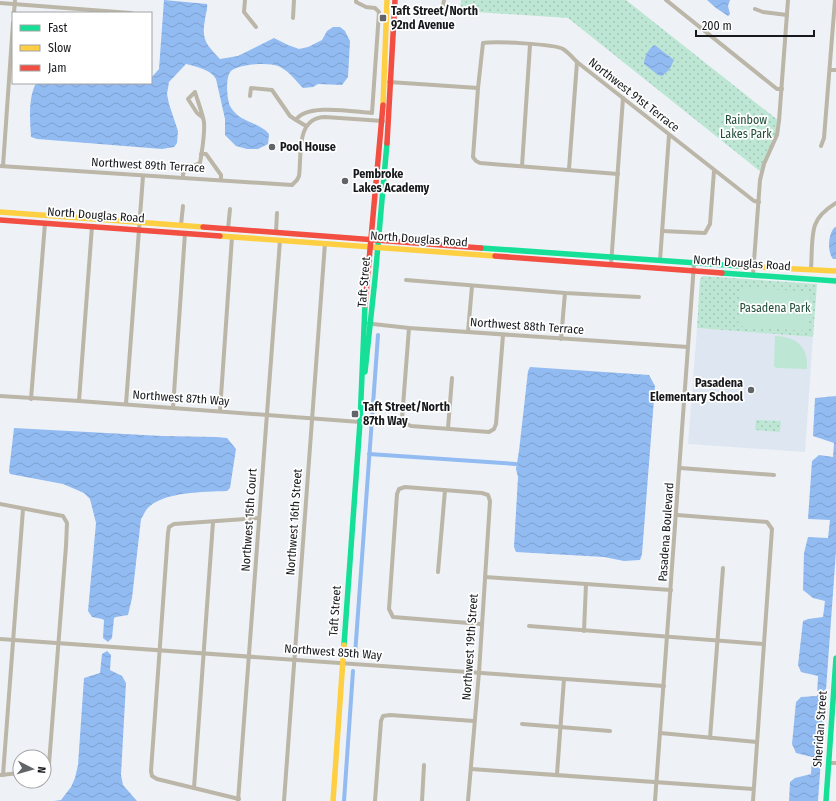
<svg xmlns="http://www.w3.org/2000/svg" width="836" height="801" viewBox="0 0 836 801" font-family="'Fira Sans Condensed',sans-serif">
<defs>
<pattern id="grass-dots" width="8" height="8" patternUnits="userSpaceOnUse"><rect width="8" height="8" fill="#bee6d4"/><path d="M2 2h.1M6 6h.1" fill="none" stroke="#a3c5b5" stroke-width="1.8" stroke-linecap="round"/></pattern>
<pattern id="water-waves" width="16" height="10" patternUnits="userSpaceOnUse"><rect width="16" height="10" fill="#92bbf2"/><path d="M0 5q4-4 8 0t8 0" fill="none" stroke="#7da0cf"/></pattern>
</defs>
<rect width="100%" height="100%" fill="#eef2f6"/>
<path fill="#dee7f1" d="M 697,328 L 813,337 L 805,452 L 688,444 Z"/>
<g fill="url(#grass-dots)">
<path d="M 461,0 L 626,0 L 779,121 L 777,135 L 761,172 L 568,18 L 460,11 Z"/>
<path d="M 703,276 L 817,284 L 813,337 L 697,328 L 700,279 Z"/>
<path d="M 756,420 L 781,421 L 780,432 L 755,430 Z"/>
</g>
<g fill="#bee6d4">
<path d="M 741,287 L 811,292 L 808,331 L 738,326 Z"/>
<path d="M 775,336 C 798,337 808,347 807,369 L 776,368 L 774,366 Z"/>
</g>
<g fill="url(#water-waves)">
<path d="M 164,0 L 207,4 C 208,10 205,15 205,20 C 201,40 207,45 220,59 L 238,56 L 274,38 L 288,45 L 299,49 L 308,47 L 322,40 L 327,31 L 333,27 L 340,27 L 345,31 L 350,41 L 348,77 L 342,85 L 318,84 L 313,87 L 303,88 C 295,80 288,70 278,66 C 269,62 238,64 231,71 C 225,77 227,99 230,106 C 239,123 258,121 269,134 L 268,144 L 258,149 L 247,149 L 236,146 L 225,135 L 225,119 L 216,79 C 210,69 197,67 186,64 L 169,82 L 167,94 L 169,104 L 178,131 L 177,143 L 174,147 L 162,149 L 37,139 L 31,137 C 30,120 28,98 36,83 L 151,83 L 151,78 L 159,69 Z"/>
<path d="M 707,0 L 730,0 L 728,6 L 730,14 L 728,16 L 716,8 Z"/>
<path d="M 654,45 L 656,46 L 674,60 L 669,70 L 662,76 L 658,75 L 644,64 C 644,57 648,50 654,45 Z"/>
<path d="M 835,227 L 836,227 L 836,259 L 833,259 C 827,252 828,233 835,227 Z"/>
<path d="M 530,367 L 649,375 L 655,386 L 642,554 L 640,560 L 624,561 L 604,557 L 516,552 L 514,547 L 518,477 L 516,469 L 519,451 L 528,371 Z"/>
<path d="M 836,396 L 836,551 L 818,801 L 789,801 L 790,782 L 795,778 L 811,774 L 812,757 L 796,753 L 792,744 L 796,702 L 801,697 L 817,696 L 818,676 L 801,672 L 798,665 L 803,621 L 808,619 L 823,617 L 825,601 L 813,598 L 803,590 L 804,553 L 808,537 L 828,538 L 830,520 L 808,519 L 812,461 L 819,455 L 833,457 L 834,443 L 813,436 L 815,398 Z"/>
<path d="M 14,428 L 162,436 L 216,437 L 227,438 L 236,449 L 230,488 L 227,491 C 205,492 163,491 147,509 C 145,511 143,516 141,519 L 132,598 L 128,615 L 116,617 L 114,618 L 112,638 L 108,642 L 103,638 L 104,620 L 102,619 L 92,617 L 88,611 L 96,523 L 90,499 L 84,493 L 63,484 L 10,474 L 9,471 Z"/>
<path d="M 107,651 L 111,655 L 110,670 L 122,676 L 126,683 L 121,775 L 123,785 L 137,801 L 54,801 L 61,800 L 71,787 L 75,778 L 78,765 L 84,678 L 100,673 L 102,654 Z"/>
</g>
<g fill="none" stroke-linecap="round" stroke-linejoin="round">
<g stroke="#92bbf2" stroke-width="4">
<path d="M 369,454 L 516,464"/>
<path d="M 355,655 L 378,335"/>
<path d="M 344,801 L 353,671"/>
</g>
<g stroke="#bbb6a8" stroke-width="4">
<path d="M 245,0 L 244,12 L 256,27"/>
<path d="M 666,0 L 777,89 L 782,89"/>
<path d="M 0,3 L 131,13"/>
<path d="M 443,6 L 444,0"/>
<path d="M 755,9 L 763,12 L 787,15"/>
<path d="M 14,13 L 15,0"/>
<path d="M 293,18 L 294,0"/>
<path d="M 830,70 L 836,70"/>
<path d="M 389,82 L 478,88"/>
<path d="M 250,96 L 251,88 L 272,90 L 290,116 L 296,120 C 307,103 354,112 372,113 L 379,12 L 375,8 L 366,7 L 356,2 L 356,0"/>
<path d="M 296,120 L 306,126"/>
<path d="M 821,146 L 824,138 L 835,0"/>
<path d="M 201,154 L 206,154 L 221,175 L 221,180"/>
<path d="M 0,166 L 292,185 L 297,180 L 299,176 C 302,155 295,118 325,117 L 383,121"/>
<path d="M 3,166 L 13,23"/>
<path d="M 522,166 L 530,45"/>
<path d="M 569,169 L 577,62"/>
<path d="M 618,174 L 480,163 L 476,161 L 473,157 L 478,88 L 483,43 C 494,41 554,44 563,49 C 568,52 573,58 577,62 L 754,201 L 759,202"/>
<path d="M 183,177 L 183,173 L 190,167 L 200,163 C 202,151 205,135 204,122 C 202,112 198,102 195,92 L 188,99 L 197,113 L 202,117"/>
<path d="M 181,225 L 183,206"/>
<path d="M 228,229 L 230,209"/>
<path d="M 662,231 L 705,233 L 710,224 L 714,171"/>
<path d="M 276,232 L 277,213"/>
<path d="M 660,261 L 669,135"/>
<path d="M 611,265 L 623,98"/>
<path d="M 811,269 C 812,257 811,236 815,225 C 818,216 828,208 836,203"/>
<path d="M 753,275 L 760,180 L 764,164 L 777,135 L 779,121 L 788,0"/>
<path d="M 406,280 L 565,293 L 639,297"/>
<path d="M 364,323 L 409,328 L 688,347"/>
<path d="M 409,328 L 402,419 L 405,423 L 411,426 L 489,432 L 494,429 L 496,424 L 503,335"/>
<path d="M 468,332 L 472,286"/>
<path d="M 561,339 L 565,293"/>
<path d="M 0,396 L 79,401 L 360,422"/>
<path d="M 31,399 L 45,223"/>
<path d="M 79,401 L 92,226"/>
<path d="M 126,404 L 143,176"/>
<path d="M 173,408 L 185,233"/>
<path d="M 220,411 L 232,237"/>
<path d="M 448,428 L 452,378"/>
<path d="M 680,468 L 774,475"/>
<path d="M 0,504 L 63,516 L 67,523 L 66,546 L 49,764 L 47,768 L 44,770"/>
<path d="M 677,515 L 767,522 L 772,529 L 753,801"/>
<path d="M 438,572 L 445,490"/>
<path d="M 485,577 L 671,590"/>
<path d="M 529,626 L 763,644"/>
<path d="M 584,631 L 586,584"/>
<path d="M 0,639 L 664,686"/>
<path d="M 522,724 L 610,731"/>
<path d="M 660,733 L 757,742"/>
<path d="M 710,738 L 723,568"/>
<path d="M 829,763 L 836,763"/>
<path d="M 471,769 L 753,789"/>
<path d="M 557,774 L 564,679"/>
<path d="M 0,775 L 20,773"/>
<path d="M 3,775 L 23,509"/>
<path d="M 194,788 L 213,522"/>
<path d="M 239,799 L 157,779 L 152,776 L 151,771 L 168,533 L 169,527 L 174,524 L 259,518"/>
<path d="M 238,801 L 280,240"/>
<path d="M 284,801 L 325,243"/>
<path d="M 375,801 L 381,721 L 383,716 L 390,715 L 474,721"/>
<path d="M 422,801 L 424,765"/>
<path d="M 468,801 L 479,672 L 490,501 L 488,495 L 482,493 L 405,487 L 399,489 L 397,494 L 389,609 L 393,617 L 481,624"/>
<path d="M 655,801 L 694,264"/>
</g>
<g stroke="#16e098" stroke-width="5.5">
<path d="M 481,248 L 740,266"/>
<path d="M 722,273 L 836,281"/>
<path d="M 365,372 L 375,279 L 387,143"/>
<path d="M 344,645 L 360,422 L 365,305"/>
<path d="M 826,801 L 836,658"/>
</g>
<g stroke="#ffcf43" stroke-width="5.5">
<path d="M 383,105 L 387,0"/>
<path d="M 0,212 L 203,227"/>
<path d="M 220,236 L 495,256"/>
<path d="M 740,266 L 836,271"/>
<path d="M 333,801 L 344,645"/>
</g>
<g stroke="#f24e42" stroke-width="5.5">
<path d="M 387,143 L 395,0"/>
<path d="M 0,220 L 220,236"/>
<path d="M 203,227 L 481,248"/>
<path d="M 495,256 L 722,273"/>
<path d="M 365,305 L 383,105"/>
</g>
</g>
<g fill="#626568" stroke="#fff" stroke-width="1.5">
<rect x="379" y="14" width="8" height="8" rx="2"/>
<circle cx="272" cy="147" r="4"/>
<circle cx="345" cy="181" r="4"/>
<circle cx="751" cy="390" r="4"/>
<rect x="351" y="410" width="8" height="8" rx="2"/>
</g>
<g text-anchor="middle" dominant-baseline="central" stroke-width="3.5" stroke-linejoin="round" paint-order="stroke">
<g font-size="12" font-weight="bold" fill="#17191c" stroke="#fff" text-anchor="start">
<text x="391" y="11">Taft Street/North<tspan x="391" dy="14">92nd Avenue</tspan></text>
<text x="280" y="147">Pool House</text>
<text x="353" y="174">Pembroke<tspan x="353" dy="14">Lakes Academy</tspan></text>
<text x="743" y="383" text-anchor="end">Pasadena<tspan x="743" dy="14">Elementary School</tspan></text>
<text x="363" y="407">Taft Street/North<tspan x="363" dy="14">87th Way</tspan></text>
</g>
<g font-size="12" fill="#17191c" stroke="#fff">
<text transform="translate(634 95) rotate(38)">Northwest 91st Terrace</text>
<text transform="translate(148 165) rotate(3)">Northwest 89th Terrace</text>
<text transform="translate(96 215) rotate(4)">North Douglas Road</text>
<text transform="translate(419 239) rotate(4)">North Douglas Road</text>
<text transform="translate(742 263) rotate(4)">North Douglas Road</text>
<text transform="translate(364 282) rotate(-85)">Taft Street</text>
<text transform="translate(527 326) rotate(4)">Northwest 88th Terrace</text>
<text transform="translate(181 398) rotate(4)">Northwest 87th Way</text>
<text transform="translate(249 520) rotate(-86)">Northwest 15th Court</text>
<text transform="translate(294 522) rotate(-86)">Northwest 16th Street</text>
<text transform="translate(666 532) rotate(-86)">Pasadena Boulevard</text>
<text transform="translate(335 611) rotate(-86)">Taft Street</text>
<text transform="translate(470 647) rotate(-86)">Northwest 19th Street</text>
<text transform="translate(333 652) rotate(4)">Northwest 85th Way</text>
<text transform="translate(820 729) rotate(-86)">Sheridan Street</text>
</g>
<g font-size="12" fill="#1f4d38" stroke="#fff">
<text x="746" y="120">Rainbow<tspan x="746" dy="14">Lakes Park</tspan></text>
<text x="775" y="308">Pasadena Park</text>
</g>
</g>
<rect x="12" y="12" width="140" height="72" fill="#ffffff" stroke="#a2a3a4"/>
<rect x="20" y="25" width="20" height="6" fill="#16e098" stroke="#a2a3a4"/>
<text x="48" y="32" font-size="12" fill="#17191c">Fast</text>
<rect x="20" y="45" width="20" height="6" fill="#ffcf43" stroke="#a2a3a4"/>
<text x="48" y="52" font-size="12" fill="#17191c">Slow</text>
<rect x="20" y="65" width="20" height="6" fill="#f24e42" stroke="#a2a3a4"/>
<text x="48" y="72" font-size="12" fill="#17191c">Jam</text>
<g transform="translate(32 769) rotate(96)"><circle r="19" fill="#ffffff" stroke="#a2a3a4"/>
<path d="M0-3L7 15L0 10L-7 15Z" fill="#626568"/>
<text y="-6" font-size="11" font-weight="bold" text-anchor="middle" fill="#17191c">N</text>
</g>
<path d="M696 30v6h118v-6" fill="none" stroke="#17191c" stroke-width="2"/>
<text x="702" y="30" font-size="12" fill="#17191c" stroke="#ffffff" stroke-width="3" paint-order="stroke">200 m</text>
</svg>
